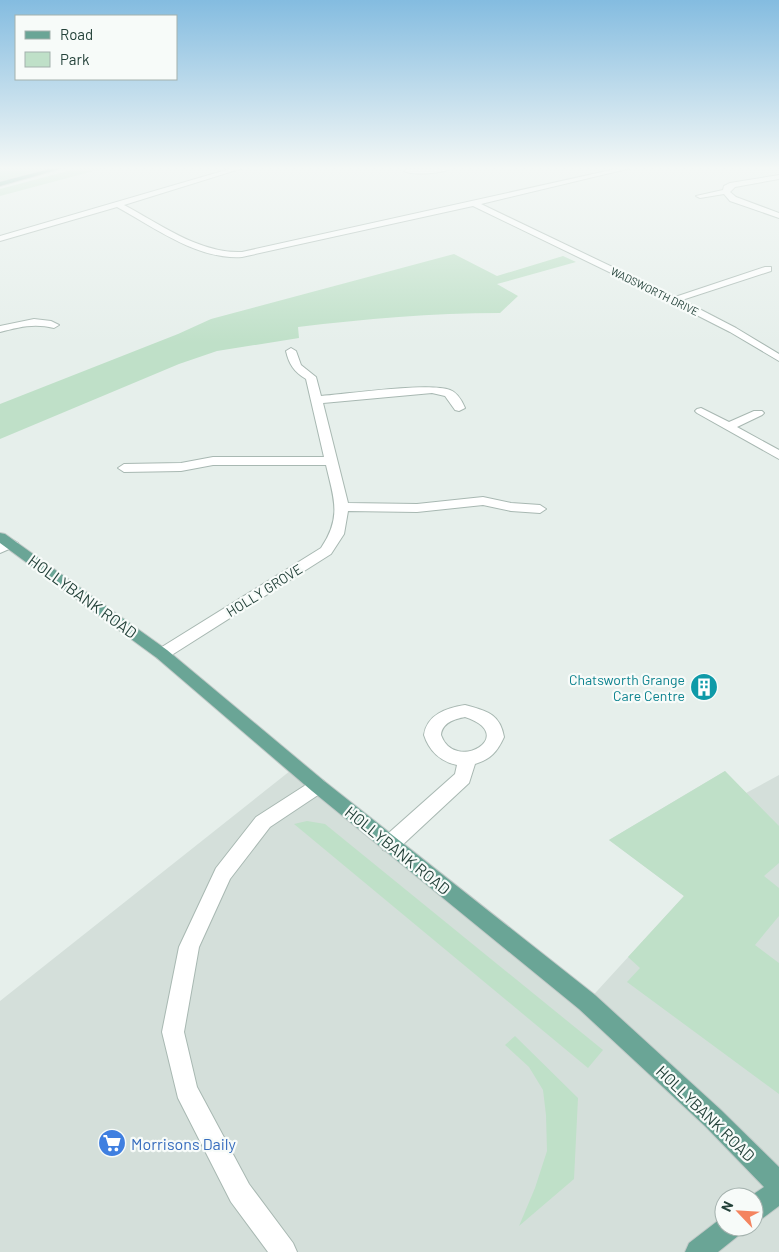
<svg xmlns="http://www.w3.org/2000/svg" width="779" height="1252" viewBox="0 0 779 1252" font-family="Barlow,sans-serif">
<rect width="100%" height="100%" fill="#e6efeb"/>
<path fill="#d4dfda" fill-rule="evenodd" d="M 295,767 L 587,1002 L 684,896 L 609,840 L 725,771 L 746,793 L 779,775 L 779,1252 L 0,1252 L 0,1001 ZM 724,1197 L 754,1197 L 754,1227 L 724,1227 Z"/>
<g fill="#bfe0c8">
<path d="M 0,168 L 49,168 L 0,181 Z"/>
<path d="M 79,168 L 105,168 L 0,196 L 0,189 Z"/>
<path d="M 454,254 L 497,276 L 563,256 L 576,262 L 497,284 L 518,296 L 500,313 C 432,313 365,319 298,327 L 299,338 L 217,351 L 179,364 L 0,439 L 0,404 L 178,334 L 211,319 Z"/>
<path d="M 725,771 L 779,826 L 779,863 L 764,876 L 779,888 L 779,916 L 755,945 L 779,963 L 779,1094 L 627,982 L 640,968 L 628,957 L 684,896 L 609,840 Z"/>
<path d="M 307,821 L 325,824 L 603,1050 L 588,1068 L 294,824 Z"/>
<path d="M 515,1036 L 578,1098 L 574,1179 L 519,1226 L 535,1188 L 547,1151 L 546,1115 L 543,1090 L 529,1067 L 505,1045 Z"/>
</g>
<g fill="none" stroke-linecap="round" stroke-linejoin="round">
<g stroke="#a8b8b2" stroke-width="2">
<g id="minor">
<path d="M 233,168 L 243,168 L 124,205 C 160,224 200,254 242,252 L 620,168 L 631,168 L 481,204 L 675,297 L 765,267 L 771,267 L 771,271 L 682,300 L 736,328 L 779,354 L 779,361 L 730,332 L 671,302 L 473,206 L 242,257 C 197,260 154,227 117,207 L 0,241 L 0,236 Z"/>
<path d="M 452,168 C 445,173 413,176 404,171 L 408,169 Z"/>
<path d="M 779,175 L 779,179 L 735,187 L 730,192 L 736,197 L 779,213 L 779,218 L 730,201 L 724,194 L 700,198 L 696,196 L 723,190 L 724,186 L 730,183 Z"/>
<path d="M 34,319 L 51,321 L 59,325 L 54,328 C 34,323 19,327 0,332 L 0,326 Z"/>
<path d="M 291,348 L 296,351 L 301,365 L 316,377 L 321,396 C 348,394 429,382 450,390 C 458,393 462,401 465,408 L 459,411 L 455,410 L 445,396 L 432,393 L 323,403 L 348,503 L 417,504 L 483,497 L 511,503 L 540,505 L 546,509 L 540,513 L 511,511 L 483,505 L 417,512 L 348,511 L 344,534 L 331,554 L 167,658 L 162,659 L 157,658 L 154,654 L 157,650 L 321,548 C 342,517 334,499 326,465 L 213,465 L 181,471 L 124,472 L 118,468 L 124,464 L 181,463 L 213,457 L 324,457 L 306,379 C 294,372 289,364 286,351 Z"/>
<path d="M 701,408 L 729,422 L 754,411 L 762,411 L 764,413 L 762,415 L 737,427 L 779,450 L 779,459 L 697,413 L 695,411 L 697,409 Z"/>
<path d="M 11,539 L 18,543 L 16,546 L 0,553 L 0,543 Z"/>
<path d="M 465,705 C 486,711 500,713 504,737 C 497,752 491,759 475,764 L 469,783 L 397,850 L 390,852 L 383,850 L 381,844 L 383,838 L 455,774 L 457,765 C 441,762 429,751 424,735 C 427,714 447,708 465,705 ZM 465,717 C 520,735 455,774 441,735 C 442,723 454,719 465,717 Z"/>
<path d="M 318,779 L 324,781 L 327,786 L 324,791 L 270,827 L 230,879 L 199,947 L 184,1032 L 197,1087 L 249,1184 L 293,1243 L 297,1252 L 268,1252 L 231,1202 L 178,1098 L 162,1032 L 179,947 L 216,868 L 256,817 L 312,781 Z"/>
</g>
</g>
<g stroke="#c2cac8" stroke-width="2">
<g id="major">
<path d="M 53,168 L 63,168 L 0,186 L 0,182 Z"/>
<path d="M 0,533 L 5,534 L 167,650 L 324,781 L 595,995 L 721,1110 L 779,1167 L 779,1206 L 763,1218 L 754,1222 L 754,1197 L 749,1197 L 764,1187 L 705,1126 L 579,1009 L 312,791 L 157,658 L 0,543 Z"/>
<path d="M 724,1216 L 724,1227 L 742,1227 L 738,1236 L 718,1252 L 685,1252 L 689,1243 Z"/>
</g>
</g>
<use href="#minor" fill="#fff" fill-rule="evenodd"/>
<use href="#major" fill="#6aa596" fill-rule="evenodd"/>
</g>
<linearGradient id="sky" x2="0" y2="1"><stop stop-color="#84bce0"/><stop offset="0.49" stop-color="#f4f8f6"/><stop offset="1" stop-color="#f4f8f6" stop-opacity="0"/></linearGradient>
<rect width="779" height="343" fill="url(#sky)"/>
<defs>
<g id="building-disc" transform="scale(1.4375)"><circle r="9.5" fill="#0f9aa8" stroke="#f7fbf9"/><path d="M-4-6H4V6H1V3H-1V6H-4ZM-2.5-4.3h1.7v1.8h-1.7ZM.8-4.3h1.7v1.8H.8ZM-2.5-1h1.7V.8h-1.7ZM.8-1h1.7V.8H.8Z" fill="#fff"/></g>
<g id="supermarket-disc" transform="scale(1.4375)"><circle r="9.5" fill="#3f7fe0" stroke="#f7fbf9"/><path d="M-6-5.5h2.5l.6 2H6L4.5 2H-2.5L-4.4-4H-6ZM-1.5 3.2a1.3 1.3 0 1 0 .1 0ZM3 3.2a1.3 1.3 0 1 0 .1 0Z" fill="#fff"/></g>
</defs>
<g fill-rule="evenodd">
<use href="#building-disc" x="704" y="687"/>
<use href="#supermarket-disc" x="112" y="1143"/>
</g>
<g text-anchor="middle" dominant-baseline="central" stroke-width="4.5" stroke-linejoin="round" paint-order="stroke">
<g font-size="11" fill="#24423a" stroke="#f7fbf9">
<text transform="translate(655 291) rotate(26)">WADSWORTH DRIVE</text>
</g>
<g font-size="14" fill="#24423a" stroke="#f7fbf9">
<text transform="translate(264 590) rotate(-32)">HOLLY GROVE</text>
</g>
<g font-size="14" fill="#0d838f" stroke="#f7fbf9" text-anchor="end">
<text x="685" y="679">Chatsworth Grange<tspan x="685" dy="16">Care Centre</tspan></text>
</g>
<g font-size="16" fill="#24423a" stroke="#f7fbf9">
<text transform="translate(83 596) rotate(36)">HOLLYBANK ROAD</text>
<text transform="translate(398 850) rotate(39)">HOLLYBANK ROAD</text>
<text transform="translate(706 1113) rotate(44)">HOLLYBANK ROAD</text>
</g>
<g font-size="16" fill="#366cbe" stroke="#f7fbf9" text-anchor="start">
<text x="131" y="1143">Morrisons Daily</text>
</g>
</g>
<rect x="15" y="15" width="162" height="65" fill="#f7fbf9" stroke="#a3b1ad"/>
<rect x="25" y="31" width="25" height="8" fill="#6aa596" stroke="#a3b1ad"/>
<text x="60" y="40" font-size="15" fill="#24423a">Road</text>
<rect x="25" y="52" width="25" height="15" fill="#bfe0c8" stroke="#a3b1ad"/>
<text x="60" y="65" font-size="15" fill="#24423a">Park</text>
<g transform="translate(739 1212) rotate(295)"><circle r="24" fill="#f7fbf9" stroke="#a3b1ad"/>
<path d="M0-4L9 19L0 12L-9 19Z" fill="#f4845f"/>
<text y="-8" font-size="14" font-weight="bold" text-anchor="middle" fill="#24423a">N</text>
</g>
</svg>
